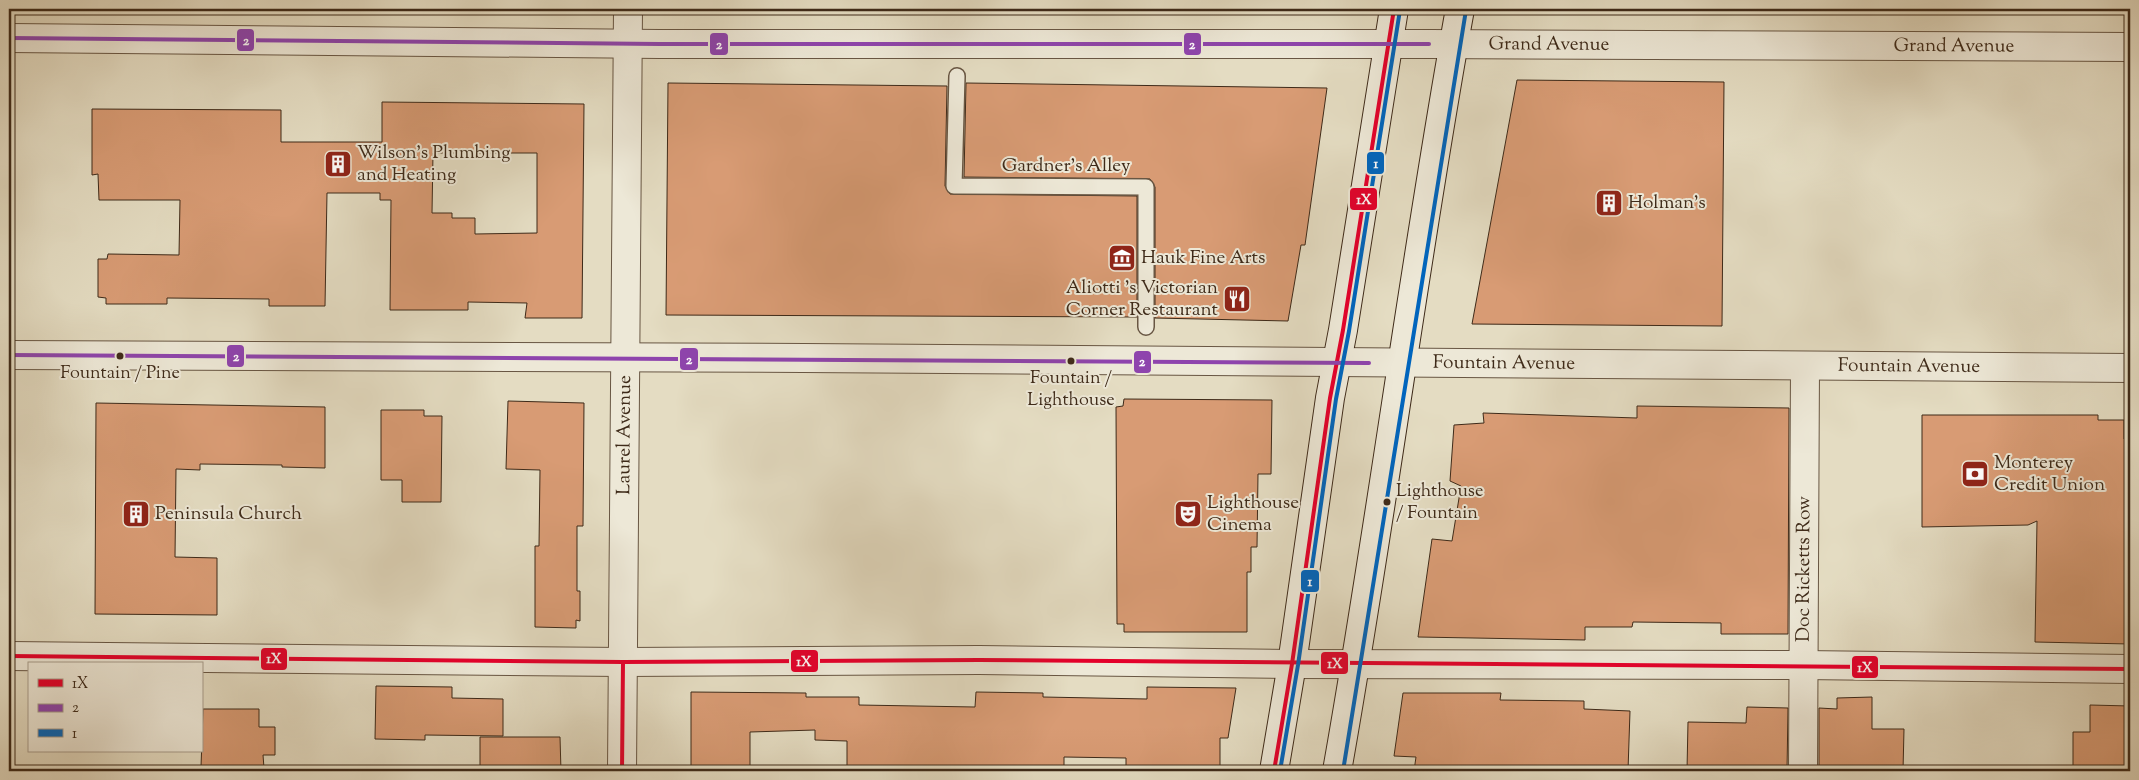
<svg xmlns="http://www.w3.org/2000/svg" width="2139" height="780" viewBox="0 0 2139 780" font-family="'Sorts Mill Goudy',serif">
<rect width="100%" height="100%" fill="#e4dcc2"/>
<filter id="stains"><feTurbulence type="fractalNoise" baseFrequency=".004" numOctaves="4"/><feColorMatrix values="0 0 0 0 .2 0 0 0 0 .09 0 0 0 0 .02 0 0 0 .5 -.17"/></filter>
<radialGradient id="worn" r=".72"><stop offset=".6" stop-color="#630" stop-opacity="0"/><stop offset="1" stop-color="#630" stop-opacity=".3"/></radialGradient>
<g fill="#d89b74" stroke="#3e2a19" fill-rule="evenodd">
<path d="M 1517,80 L 1724,82 L 1722,326 L 1472,324 Z"/>
<path d="M 668,83 L 947,86 L 945,186 L 950,194 L 1137,196 L 1137,317 L 666,315 Z"/>
<path d="M 966,83 L 1327,88 L 1305,245 L 1301,245 L 1288,321 L 1155,318 L 1155,187 L 1150,179 L 964,177 Z"/>
<path d="M 382,102 L 584,104 L 582,318 L 525,318 L 527,303 L 468,302 L 468,310 L 390,310 L 391,200 L 380,200 L 380,193 L 327,193 L 325,306 L 269,306 L 269,299 L 167,298 L 167,304 L 106,304 L 106,298 L 98,297 L 98,259 L 107,259 L 108,254 L 179,255 L 180,200 L 99,200 L 98,174 L 92,175 L 92,109 L 281,110 L 281,142 L 382,142 ZM 433,153 L 537,153 L 537,233 L 475,234 L 475,218 L 452,218 L 452,213 L 432,213 Z"/>
<path d="M 1124,399 L 1272,400 L 1271,474 L 1258,474 L 1257,547 L 1251,547 L 1251,572 L 1247,572 L 1247,632 L 1124,632 L 1124,624 L 1117,624 L 1116,407 L 1123,406 Z"/>
<path d="M 508,401 L 584,403 L 583,526 L 577,526 L 577,591 L 580,591 L 580,621 L 576,620 L 576,628 L 535,627 L 535,546 L 539,546 L 540,470 L 506,469 Z"/>
<path d="M 96,403 L 325,407 L 325,468 L 282,467 L 282,465 L 200,464 L 200,470 L 176,469 L 175,557 L 217,558 L 217,615 L 95,614 Z"/>
<path d="M 1637,406 L 1789,408 L 1788,634 L 1721,634 L 1721,623 L 1633,622 L 1632,627 L 1585,627 L 1585,640 L 1418,637 L 1432,539 L 1452,541 L 1461,486 L 1450,481 L 1454,425 L 1484,423 L 1483,413 L 1637,418 Z"/>
<path d="M 381,410 L 424,410 L 424,416 L 442,416 L 441,502 L 402,502 L 402,480 L 381,480 Z"/>
<path d="M 1922,415 L 2098,415 L 2098,420 L 2124,420 L 2124,439 L 2130,438 L 2130,644 L 2035,642 L 2037,521 L 2028,525 L 1922,527 Z"/>
<path d="M 376,686 L 452,687 L 452,698 L 503,699 L 503,736 L 425,735 L 425,740 L 375,739 Z"/>
<path d="M 1147,687 L 1236,688 L 1228,738 L 1220,738 L 1220,771 L 1126,771 L 1126,758 L 1064,757 L 1064,771 L 847,771 L 847,741 L 815,740 L 815,730 L 750,732 L 750,771 L 691,771 L 691,692 L 806,693 L 806,697 L 859,697 L 859,705 L 975,707 L 976,692 L 1043,693 L 1043,697 L 1147,699 Z"/>
<path d="M 1403,693 L 1501,693 L 1500,700 L 1584,701 L 1584,709 L 1630,711 L 1628,771 L 1414,771 L 1416,757 L 1394,756 Z"/>
<path d="M 1872,697 L 1872,729 L 1904,729 L 1903,771 L 1819,771 L 1819,708 L 1837,709 L 1837,698 Z"/>
<path d="M 2090,705 L 2130,706 L 2130,771 L 2073,771 L 2073,732 L 2090,732 Z"/>
<path d="M 1747,707 L 1788,708 L 1787,771 L 1687,771 L 1688,722 L 1746,723 Z"/>
<path d="M 203,709 L 259,709 L 259,727 L 275,727 L 275,755 L 263,755 L 264,768 L 201,767 Z"/>
<path d="M 480,737 L 560,737 L 561,771 L 480,771 Z"/>
</g>
<g fill="none" stroke-linecap="round" stroke-linejoin="round">
<g stroke="#685643" stroke-width="18">
<path id="service" d="M 957,76 L 954,186 L 1146,187 L 1146,327"/>
</g>
<g stroke="#685643" stroke-width="30">
<g id="minor">
<path d="M 9,38 L 659,44 L 1429,44"/>
<path id="s1" d="M 9,355 L 804,358 L 2130,368"/>
<path d="M 9,656 L 623,662 L 979,660 L 1292,664 L 1803,665 L 2130,669"/>
<path id="s2" d="M 622,771 L 628,9"/>
<path id="s3" d="M 1803,771 L 1805,366"/>
</g>
</g>
<g stroke="#685643" stroke-width="30">
<g id="tertiary">
<path id="s4" d="M 1429,44 L 2130,47"/>
</g>
</g>
<g stroke="#3e2a19" stroke-width="30">
<g id="secondary">
<path d="M 1274,771 L 1292,664 L 1330,398 L 1343,330 L 1394,9"/>
<path d="M 1337,771 C 1382,518 1414,262 1460,9"/>
</g>
</g>
<use href="#service" stroke="#ede8d7" stroke-width="15"/>
<use href="#minor" stroke="#ede8d7" stroke-width="28"/>
<use href="#tertiary" stroke="#ede8d7" stroke-width="28"/>
<use href="#secondary" stroke="#ede8d7" stroke-width="28"/>
<g stroke="#ede8d7" stroke-width="8">
<g id="bus-1">
<path d="M 9,656 L 623,662 L 979,660 L 2130,669"/>
<path d="M 622,771 L 623,662"/>
<path d="M 1274,771 L 1292,664 L 1330,398 L 1343,330 L 1394,9"/>
</g>
</g>
<g stroke="#ede8d7" stroke-width="8">
<g id="bus-2">
<path d="M 9,38 L 659,44 L 1429,44"/>
<path d="M 9,355 L 1369,363"/>
</g>
</g>
<g stroke="#ede8d7" stroke-width="8">
<g id="bus-3">
<path d="M 1280,771 L 1298,665 L 1336,399 L 1349,331 L 1400,10"/>
<path d="M 1343,771 L 1466,10"/>
</g>
</g>
<use href="#bus-1" stroke="#e4002b" stroke-width="4"/>
<use href="#bus-2" stroke="#8e44ad" stroke-width="4"/>
<use href="#bus-3" stroke="#0065bd" stroke-width="4"/>
</g>
<defs>
<g id="building-square" transform="scale(1.4375)"><rect x="-9" y="-9" width="18" height="18" rx="4" fill="#8f2418" stroke="#ede8d7"/><path d="M-4-6H4V6H1V3H-1V6H-4ZM-2.5-4.3h1.7v1.8h-1.7ZM.8-4.3h1.7v1.8H.8ZM-2.5-1h1.7V.8h-1.7ZM.8-1h1.7V.8H.8Z" fill="#fff"/></g>
<g id="museum-square" transform="scale(1.4375)"><rect x="-9" y="-9" width="18" height="18" rx="4" fill="#8f2418" stroke="#ede8d7"/><path d="M0-6L6-3V-2H-6V-3ZM-5-1h2V3h-2ZM-1-1h2V3h-2ZM3-1h2V3H3ZM-6 4H6V6H-6Z" fill="#fff"/></g>
<g id="restaurant-square" transform="scale(1.4375)"><rect x="-9" y="-9" width="18" height="18" rx="4" fill="#8f2418" stroke="#ede8d7"/><path d="M-5-6h1v4h1v-4h1v4h1v-4h1v5L-1.5 .5V6h-2V.5L-5-1ZM5-6V6H3V1.5H1.5Q1.5-4 5-6Z" fill="#fff"/></g>
<g id="bank-square" transform="scale(1.4375)"><rect x="-9" y="-9" width="18" height="18" rx="4" fill="#8f2418" stroke="#ede8d7"/><path d="M-6-4H6V4H-6ZM0-2.3a2.3 2.3 0 1 0 0 4.6a2.3 2.3 0 1 0 0-4.6Z" fill="#fff"/></g>
<g id="theatre-square" transform="scale(1.4375)"><rect x="-9" y="-9" width="18" height="18" rx="4" fill="#8f2418" stroke="#ede8d7"/><path d="M-5-5.5Q0-4 5-5.5V0Q5 5 0 6Q-5 5-5 0ZM-3.3-2.5H-1v1.5H-3.3ZM1-2.5H3.3v1.5H1ZM-2.8 1Q0 5.5 2.8 1Z" fill="#fff"/></g>
</defs>
<g fill-rule="evenodd">
<use href="#building-square" x="338" y="164"/>
<use href="#building-square" x="1609" y="203"/>
<use href="#museum-square" x="1122" y="258"/>
<use href="#restaurant-square" x="1237" y="299"/>
<use href="#bank-square" x="1975" y="474"/>
<use href="#building-square" x="136" y="514"/>
<use href="#theatre-square" x="1188" y="514"/>
</g>
<g fill="#3e2a19" stroke="#ede8d7" stroke-width="2">
<circle cx="120" cy="356" r="4.5"/>
<circle cx="1071" cy="361" r="4.5"/>
<circle cx="1387" cy="502" r="4.5"/>
</g>
<g text-anchor="middle" dominant-baseline="central" stroke-width="4" stroke-linejoin="round" paint-order="stroke">
<g font-size="18" fill="#3e2a19" stroke="#ede8d7">
<text x="120" y="374">Fountain / Pine</text>
<text x="1071" y="379">Fountain /<tspan x="1071" dy="22">Lighthouse</tspan></text>
<text x="1396" y="492" text-anchor="start">Lighthouse<tspan x="1396" dy="22">/ Fountain</tspan></text>
</g>
<g font-size="19" fill="#3e2a19" stroke="#ede8d7">
<text stroke="none"><textPath href="#s4" startOffset="120">Grand Avenue</textPath></text>
<text stroke="none"><textPath href="#s4" startOffset="525">Grand Avenue</textPath></text>
<text x="1066" y="166">Gardner's Alley</text>
<text stroke="none"><textPath href="#s1" startOffset="1495">Fountain Avenue</textPath></text>
<text stroke="none"><textPath href="#s1" startOffset="1900">Fountain Avenue</textPath></text>
<text stroke="none"><textPath href="#s2" startOffset="336">Laurel Avenue</textPath></text>
<text stroke="none"><textPath href="#s3" startOffset="202">Doc Ricketts Row</textPath></text>
</g>
<g font-size="19" fill="#3e2a19" stroke="#ede8d7" text-anchor="start">
<text x="357" y="153">Wilson's Plumbing<tspan x="357" dy="22">and Heating</tspan></text>
<text x="1628" y="203">Holman's</text>
<text x="1141" y="258">Hauk Fine Arts</text>
<text x="1218" y="288" text-anchor="end">Aliotti 's Victorian<tspan x="1218" dy="22">Corner Restaurant</tspan></text>
<text x="1994" y="463">Monterey<tspan x="1994" dy="22">Credit Union</tspan></text>
<text x="1207" y="503">Lighthouse<tspan x="1207" dy="22">Cinema</tspan></text>
<text x="155" y="514">Peninsula Church</text>
</g>
</g>
<g stroke="#ede8d7" stroke-width="2">
<rect x="236" y="28" width="19" height="24" rx="5" fill="#8e44ad"/>
<rect x="709" y="32" width="20" height="24" rx="5" fill="#8e44ad"/>
<rect x="1183" y="32" width="19" height="24" rx="5" fill="#8e44ad"/>
<rect x="1366" y="151" width="19" height="24" rx="5" fill="#0065bd"/>
<rect x="1349" y="187" width="29" height="24" rx="5" fill="#e4002b"/>
<rect x="226" y="344" width="19" height="24" rx="5" fill="#8e44ad"/>
<rect x="679" y="347" width="20" height="24" rx="5" fill="#8e44ad"/>
<rect x="1133" y="350" width="19" height="24" rx="5" fill="#8e44ad"/>
<rect x="1300" y="569" width="20" height="24" rx="5" fill="#0065bd"/>
<rect x="260" y="647" width="28" height="24" rx="5" fill="#e4002b"/>
<rect x="790" y="649" width="29" height="24" rx="5" fill="#e4002b"/>
<rect x="1320" y="651" width="29" height="24" rx="5" fill="#e4002b"/>
<rect x="1851" y="655" width="28" height="24" rx="5" fill="#e4002b"/>
</g>
<g font-size="14" text-anchor="middle" font-weight="bold" fill="#fff">
<text x="246" y="45">2</text>
<text x="719" y="49">2</text>
<text x="1192" y="49">2</text>
<text x="1376" y="168">1</text>
<text x="1364" y="204">1X</text>
<text x="236" y="361">2</text>
<text x="689" y="364">2</text>
<text x="1142" y="366">2</text>
<text x="1310" y="586">1</text>
<text x="274" y="663">1X</text>
<text x="804" y="666">1X</text>
<text x="1335" y="668">1X</text>
<text x="1865" y="672">1X</text>
</g>
<rect width="2139" height="780" fill="none" stroke="#e4dcc2" stroke-width="30"/>
<rect x="10" y="10" width="2119" height="760" fill="none" stroke="#3e2a19" stroke-width="2.5"/>
<rect x="15" y="15" width="2109" height="750" fill="none" stroke="#3e2a19"/>
<rect x="28" y="662" width="175" height="90" fill="#ede8d7" stroke="#a79c8b"/>
<rect x="38" y="679" width="25" height="8" fill="#e4002b" stroke="#a79c8b"/>
<text x="72" y="688" font-size="15" fill="#3e2a19">1X</text>
<rect x="38" y="704" width="25" height="8" fill="#8e44ad" stroke="#a79c8b"/>
<text x="72" y="712" font-size="15" fill="#3e2a19">2</text>
<rect x="38" y="729" width="25" height="8" fill="#0065bd" stroke="#a79c8b"/>
<text x="72" y="738" font-size="15" fill="#3e2a19">1</text>
<rect width="100%" height="100%" filter="url(#stains)"/>
<rect width="100%" height="100%" fill="url(#worn)"/>
</svg>
